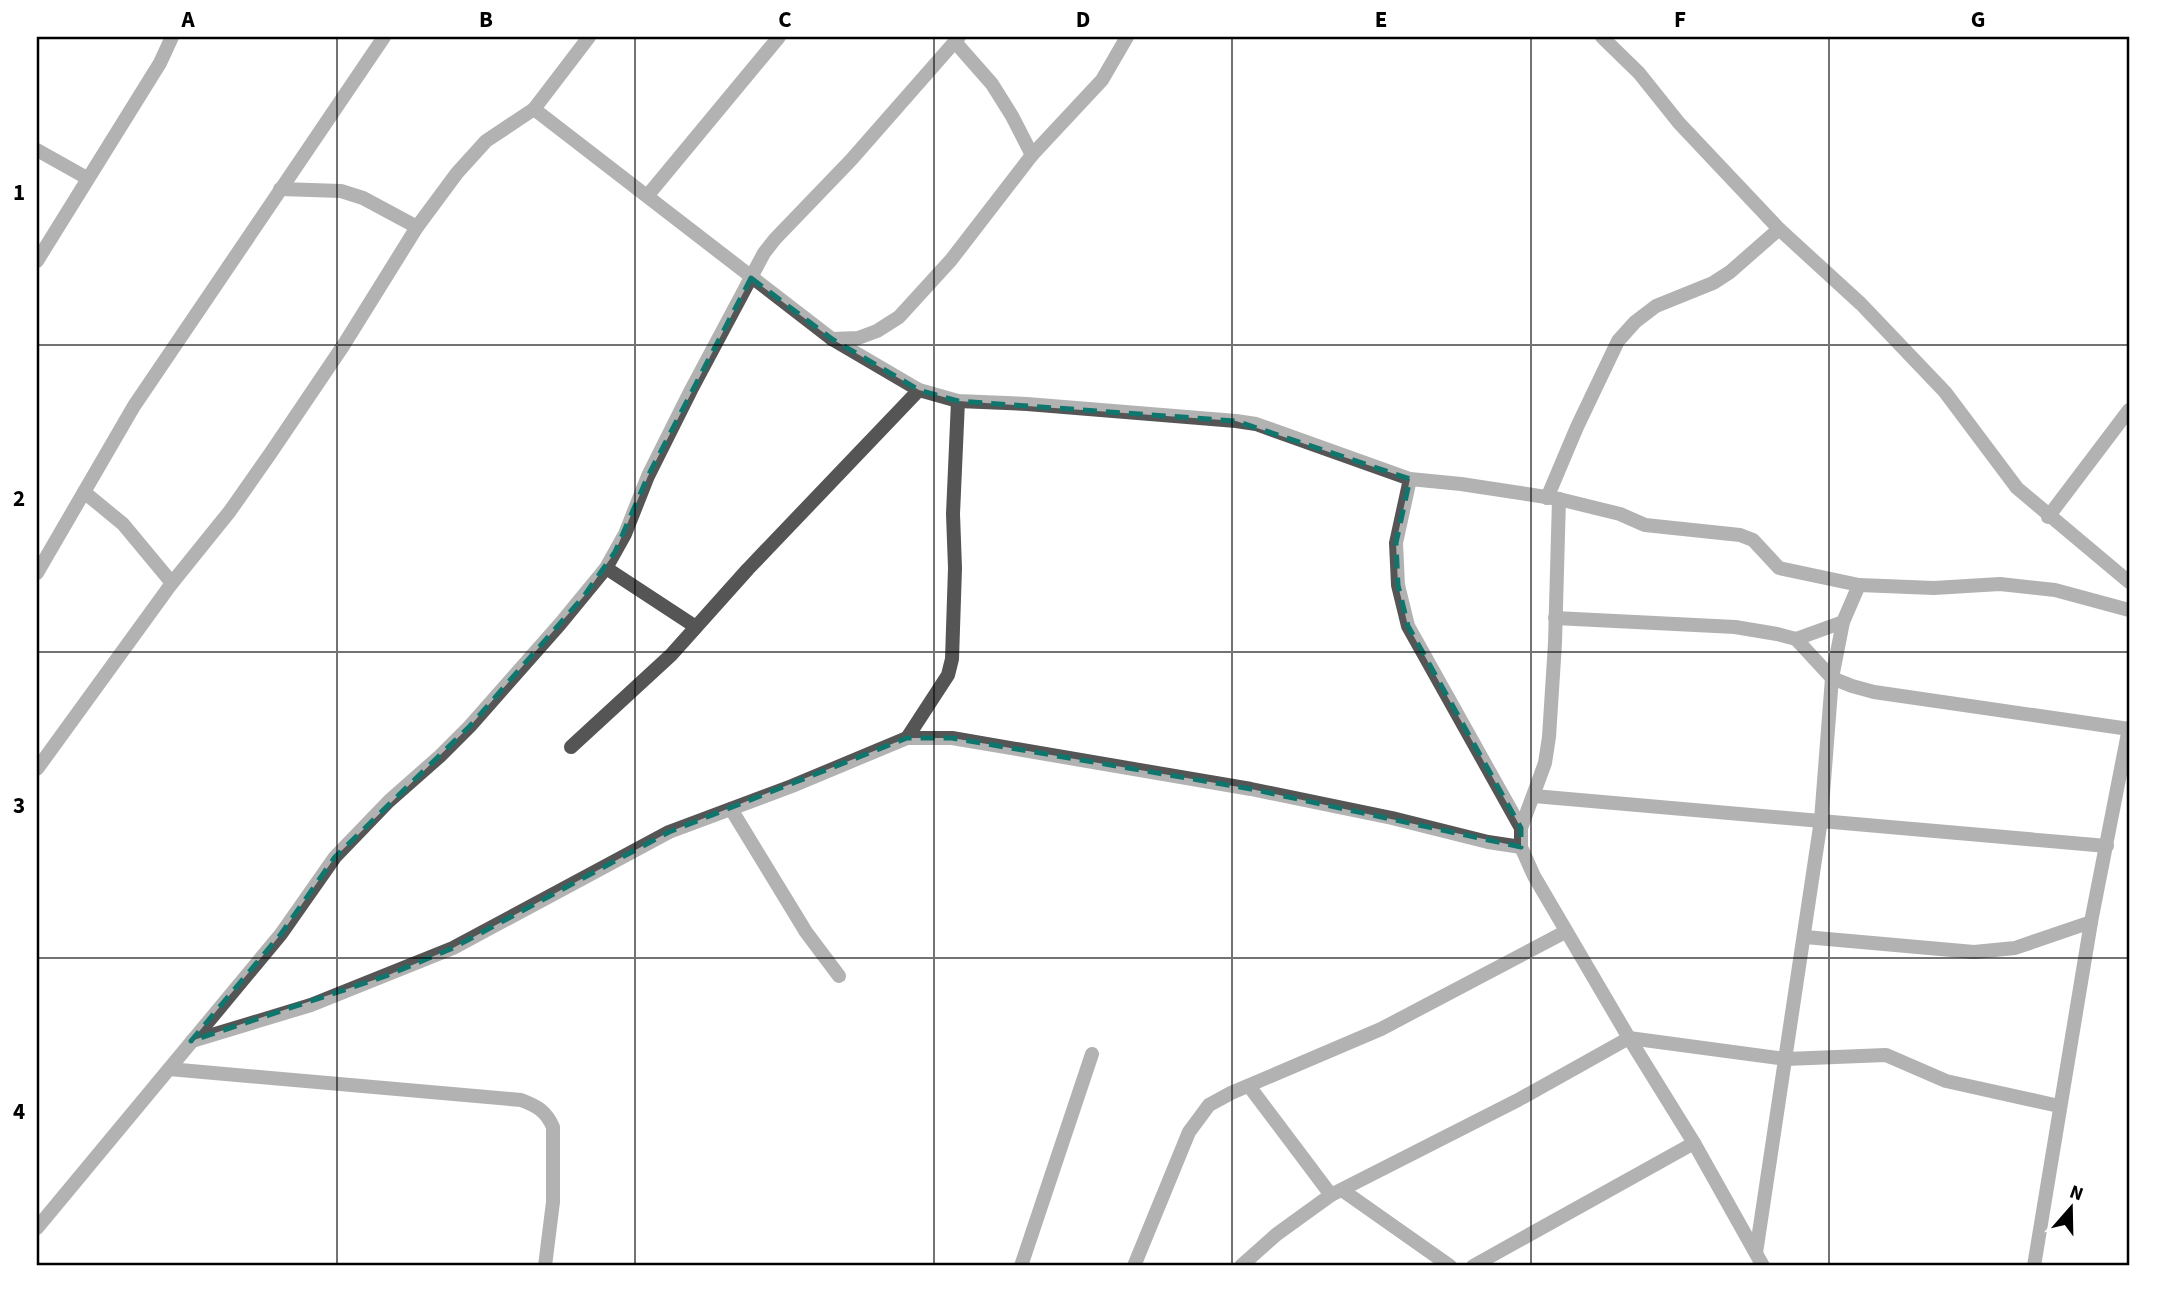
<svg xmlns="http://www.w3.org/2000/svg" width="2166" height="1303" viewBox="0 0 2166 1303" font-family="'Source Sans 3',sans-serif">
<rect width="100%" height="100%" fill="#fff"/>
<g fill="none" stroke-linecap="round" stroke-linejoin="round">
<g stroke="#555" stroke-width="14">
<path d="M 1602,37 L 1639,73 L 1679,123 L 1779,229 L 1861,304 L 1945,392 L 2017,488 L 2129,582"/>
<path d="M 955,42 L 992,84 L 1012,116 L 1032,155"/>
<path d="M 534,109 L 832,339 L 919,390 L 958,401 L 1027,404 L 1236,421 L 1256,424 L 1410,479 L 1461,484 L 1559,499 L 1620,514 L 1645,525 L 1740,535 L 1753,540 L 1779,568 L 1859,585 L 1934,588 L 2000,584 L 2055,590 L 2129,610"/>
<path d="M 37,150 L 87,178"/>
<path d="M 280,189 L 341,191 L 363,198 L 417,227"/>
<path d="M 648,195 L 779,37"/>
<path d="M 37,261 L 160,63 L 172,37"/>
<path d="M 832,339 L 858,338 L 877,331 L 899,317 L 951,260 L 1032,155 L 1102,80 L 1127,37"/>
<path d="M 1410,479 L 1396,543 L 1398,585 L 1408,626 L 1521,828 L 1521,847 L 1534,876 L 1629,1038 L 1694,1143 L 1763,1266"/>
<path d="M 84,492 L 123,524 L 172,583"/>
<path d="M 1547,498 L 1577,427 L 1618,341 L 1635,322 L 1656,306 L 1713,283 L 1730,272 L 1779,229"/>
<path d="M 2048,517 L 2129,410"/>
<path d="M 606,568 L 696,627"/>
<path d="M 37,573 L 134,406 L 384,37"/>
<path d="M 1555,618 L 1735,627 L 1777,634 L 1796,639 L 1832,678 L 1852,686 L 1874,692 L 2129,729"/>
<path d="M 1796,639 L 1843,622"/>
<path d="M 907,738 L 948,675 L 952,659 L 955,568 L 953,514 L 958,401"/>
<path d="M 571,747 L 671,655 L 748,569 L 919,390"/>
<path d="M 37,769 L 172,583 L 230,511 L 270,454 L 343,346 L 417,227 L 457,173 L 486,141 L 534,109 L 589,37"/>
<path d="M 1534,796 L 2107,846"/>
<path d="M 731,809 L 806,932 L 839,976"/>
<path d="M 1521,828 L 1545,763 L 1549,737 L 1555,643 L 1559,499"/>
<path d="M 1805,937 L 1974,952 L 2015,948 L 2091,922"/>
<path d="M 192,1041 L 311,1005 L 453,948 L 669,832 L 792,786 L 907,738 L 952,738 L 1251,789 L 1392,818 L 1488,842 L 1521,847"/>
<path d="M 169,1069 L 521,1100 C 537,1106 546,1111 553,1127 L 553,1202 L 545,1266"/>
<path d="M 1249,1086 L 1331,1195"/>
<path d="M 1342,1190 L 1450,1266"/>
<path d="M 37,1228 L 281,934 L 335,857 L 389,801 L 440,756 L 470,726 L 560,624 L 606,568 L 625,534 L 648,476 L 691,390 L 764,253 L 775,239 L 851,160 L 959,37"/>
<path d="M 1756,1253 L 1821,820 L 1832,678 L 1843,622 L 1859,585"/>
<path d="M 1021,1266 L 1092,1054"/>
<path d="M 1134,1266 L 1189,1132 L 1209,1105 L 1231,1093 L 1381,1029 L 1565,932"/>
<path d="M 1241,1266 L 1277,1234 L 1331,1195 L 1518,1100 L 1629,1038 L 1786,1059 L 1886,1055 L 1946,1081 L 2059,1106"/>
<path d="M 1473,1266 L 1694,1143"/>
<path d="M 2034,1266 L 2091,922 L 2129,728"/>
</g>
</g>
<path d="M0 0H2166V1303H0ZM 751,278 L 832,339 L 919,390 L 958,401 L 1236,421 L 1410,479 L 1396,543 L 1398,585 L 1408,626 L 1521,828 L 1521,847 L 1251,789 L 952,738 L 907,738 L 669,832 L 453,948 L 386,976 L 191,1041 L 281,934 L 335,857 L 470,726 L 584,596 L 615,552 L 648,476 Z" fill="#fff" fill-opacity=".55" fill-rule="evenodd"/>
<path fill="none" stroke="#0f766e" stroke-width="5" stroke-dasharray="14 9" stroke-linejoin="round" d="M 751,278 L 832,339 L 919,390 L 958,401 L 1236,421 L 1410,479 L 1396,543 L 1398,585 L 1408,626 L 1521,828 L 1521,847 L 1251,789 L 952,738 L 907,738 L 669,832 L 453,948 L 386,976 L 191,1041 L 281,934 L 335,857 L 470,726 L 584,596 L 615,552 L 648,476 Z"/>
<path fill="none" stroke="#000" stroke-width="2" stroke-opacity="0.55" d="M 337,37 L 337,1266M 635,37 L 635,1266M 934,37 L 934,1266M 1232,37 L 1232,1266M 1531,37 L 1531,1266M 1829,37 L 1829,1266M 37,345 L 2129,345M 37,652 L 2129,652M 37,958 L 2129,958"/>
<rect width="2166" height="1303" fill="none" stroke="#ffffff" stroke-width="77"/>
<g transform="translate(2071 1208) rotate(20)" stroke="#ffffff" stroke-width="5" paint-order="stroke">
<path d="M0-5L12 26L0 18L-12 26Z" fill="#000000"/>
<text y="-10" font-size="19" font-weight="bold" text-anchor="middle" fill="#000000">N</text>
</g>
<rect x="38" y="38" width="2090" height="1226" fill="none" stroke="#000" stroke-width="2.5"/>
<g font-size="23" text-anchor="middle" font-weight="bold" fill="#000">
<text x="188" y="27">A</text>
<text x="486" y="27">B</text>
<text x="785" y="27">C</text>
<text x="1083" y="27">D</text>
<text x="1381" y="27">E</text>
<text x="1680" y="27">F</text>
<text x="1978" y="27">G</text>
<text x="19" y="200">1</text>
<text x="19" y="506">2</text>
<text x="19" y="813">3</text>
<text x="19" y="1119">4</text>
</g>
</svg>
